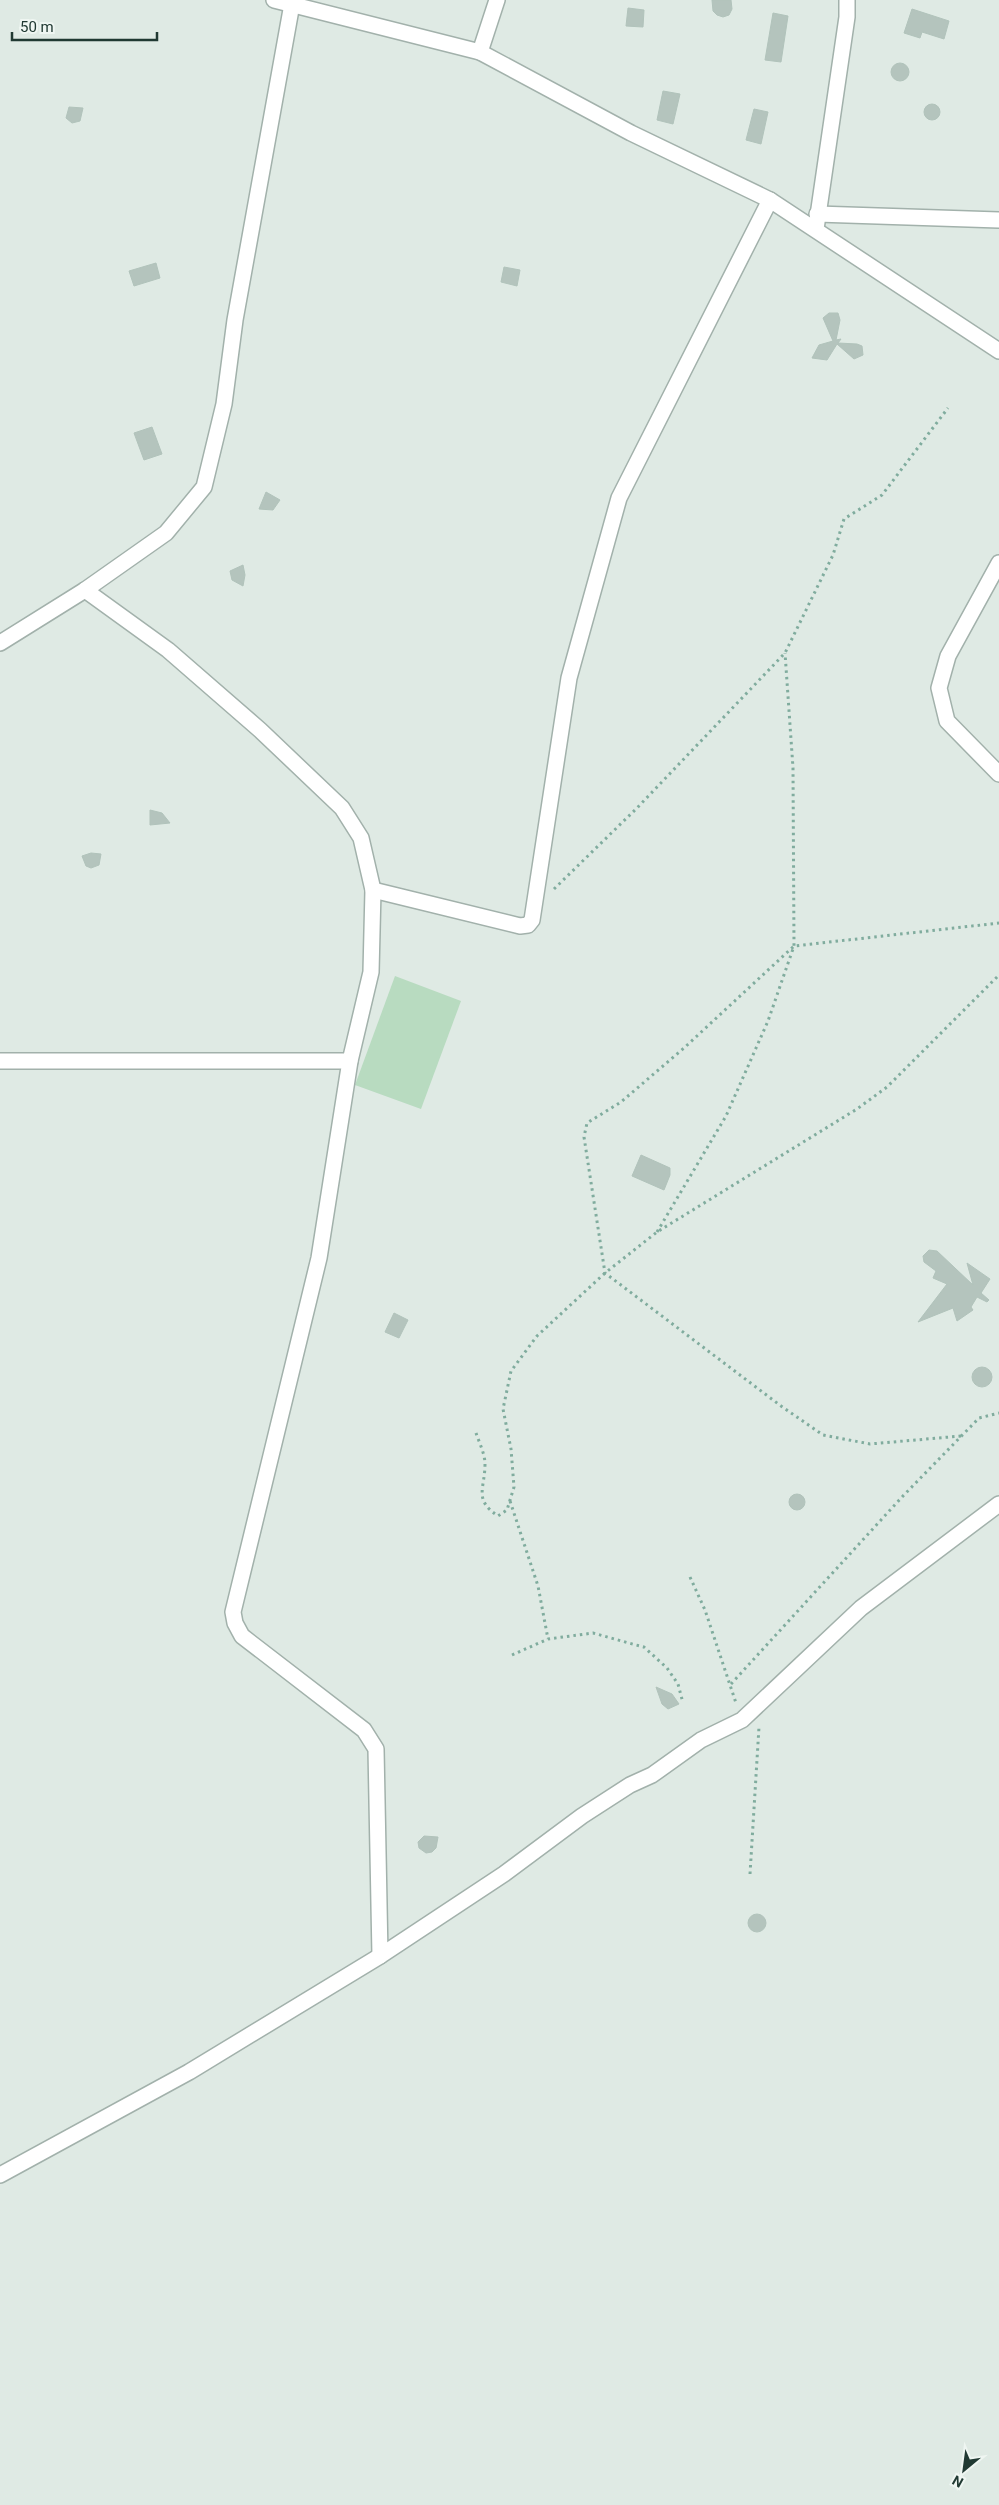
<svg xmlns="http://www.w3.org/2000/svg" width="999" height="2505" viewBox="0 0 999 2505" font-family="Roboto,sans-serif">
<rect width="100%" height="100%" fill="#dfeae4"/>
<path fill="#b8dbc0" d="M 395,976 L 461,1001 L 421,1109 L 355,1085 Z"/>
<g fill="#b4c4bd" stroke="#b1c3bb">
<path d="M 712,0 L 731,0 L 732,9 L 729,15 L 723,17 L 717,15 L 713,11 Z"/>
<path d="M 628,8 L 644,10 L 643,27 L 626,26 Z"/>
<path d="M 912,9 L 949,21 L 944,39 L 922,32 L 920,38 L 904,33 Z"/>
<path d="M 773,13 L 788,16 L 781,62 L 765,60 Z"/>
<circle cx="900" cy="72" r="9"/>
<path d="M 663,91 L 680,94 L 673,124 L 657,120 Z"/>
<circle cx="932" cy="112" r="8"/>
<path d="M 69,107 L 83,108 L 80,121 L 72,123 L 66,118 Z"/>
<path d="M 754,109 L 768,112 L 761,144 L 746,140 Z"/>
<path d="M 156,263 L 160,278 L 134,286 L 129,271 Z"/>
<path d="M 504,267 L 520,270 L 517,286 L 501,282 Z"/>
<path d="M 829,313 L 838,313 L 840,320 L 836,340 L 841,339 L 838,343 L 857,344 L 862,346 L 863,355 L 854,359 L 837,344 L 827,360 L 812,358 L 819,345 L 833,341 L 823,318 Z"/>
<path d="M 152,427 L 162,454 L 144,460 L 134,433 Z"/>
<path d="M 266,492 L 280,500 L 273,510 L 259,509 Z"/>
<path d="M 243,565 L 245,575 L 243,586 L 232,580 L 230,571 Z"/>
<path d="M 150,810 L 162,813 L 170,823 L 150,825 Z"/>
<path d="M 91,853 L 101,854 L 99,865 L 91,868 L 86,866 L 82,856 Z"/>
<path d="M 641,1155 L 670,1168 L 670,1175 L 664,1190 L 632,1176 Z"/>
<path d="M 929,1250 L 937,1251 L 973,1285 L 967,1263 L 990,1279 L 981,1293 L 989,1300 L 987,1302 L 977,1297 L 971,1307 L 973,1310 L 957,1321 L 953,1308 L 918,1322 L 947,1284 L 933,1278 L 936,1271 L 924,1262 L 923,1256 Z"/>
<path d="M 394,1313 L 408,1320 L 399,1338 L 385,1332 Z"/>
<circle cx="982" cy="1377" r="10"/>
<circle cx="797" cy="1502" r="8"/>
<path d="M 656,1687 L 672,1694 L 679,1704 L 668,1709 L 662,1704 Z"/>
<path d="M 424,1836 L 438,1837 L 436,1848 L 432,1852 L 426,1853 L 419,1848 L 418,1842 Z"/>
<circle cx="757" cy="1923" r="9"/>
</g>
<g fill="none" stroke-linecap="round" stroke-linejoin="round">
<g stroke="#a2b1ab" stroke-width="18">
<g id="minor">
<path d="M 274,0 L 480,52 L 631,133 L 770,200 L 999,351"/>
<path d="M 480,52 L 497,0"/>
<path d="M 817,214 L 999,220"/>
<path d="M 816,229 L 847,17 L 847,0"/>
<path d="M 999,563 L 948,656 L 939,688 L 947,721 L 999,774"/>
<path d="M 85,590 L 168,650 L 260,730 L 342,808 L 361,838 L 373,890 L 371,972 L 350,1061 L 319,1258 L 233,1612 L 235,1623 L 242,1636 L 364,1730 L 376,1749 L 380,1956"/>
<path d="M 0,643 L 85,590 L 166,533 L 204,487 L 224,404 L 235,320 L 292,4"/>
<path d="M 373,890 L 520,926 L 528,925 L 532,920 L 569,678 L 619,498 L 770,200"/>
<path d="M 0,1061 L 350,1061"/>
<path d="M 0,2175 L 189,2072 L 380,1956 L 504,1874 L 582,1816 L 630,1785 L 652,1775 L 701,1740 L 742,1720 L 861,1608 L 999,1504"/>
</g>
</g>
<g stroke="#80ac9e" stroke-width="3" stroke-dasharray="2.5 4" stroke-linecap="butt">
<path d="M 554,889 L 637,808 L 785,653 L 833,555 L 844,519 L 882,495 L 948,408"/>
<path d="M 657,1232 L 726,1116 L 768,1021 L 794,946 L 793,768 L 785,653"/>
<path d="M 476,1433 C 479,1442 485,1454 485,1464 C 485,1489 473,1499 498,1516 L 507,1510 L 514,1487 L 511,1449 L 503,1409 L 511,1371 L 537,1336 L 605,1273 L 657,1232 L 857,1109 L 887,1087 L 999,975"/>
<path d="M 961,1436 L 870,1444 L 823,1435 L 781,1406 L 605,1273 L 584,1137 L 587,1123 L 621,1102 L 684,1048 L 794,946 L 999,923"/>
<path d="M 510,1501 L 538,1586 L 548,1639"/>
<path d="M 690,1577 L 705,1610 L 736,1703"/>
<path d="M 512,1655 L 548,1639 L 593,1633 L 636,1645 L 644,1647 L 667,1668 L 678,1684 L 683,1703"/>
<path d="M 731,1684 L 902,1497 L 979,1418 L 999,1413"/>
<path d="M 750,1874 L 759,1727"/>
</g>
<use href="#minor" stroke="#fff" stroke-width="15"/>
</g>
<g transform="translate(964 2470) rotate(209)" stroke="#eff6f2" stroke-width="4" paint-order="stroke">
<path d="M0-4L9 19L0 12L-9 19Z" fill="#203932"/>
<text y="-8" font-size="14" font-weight="bold" text-anchor="middle" fill="#203932">N</text>
</g>
<path d="M12 32v8h145v-8" fill="none" stroke="#203932" stroke-width="2.5"/>
<text x="20" y="32" font-size="15" fill="#203932" stroke="#eff6f2" stroke-width="4" paint-order="stroke">50 m</text>
</svg>
